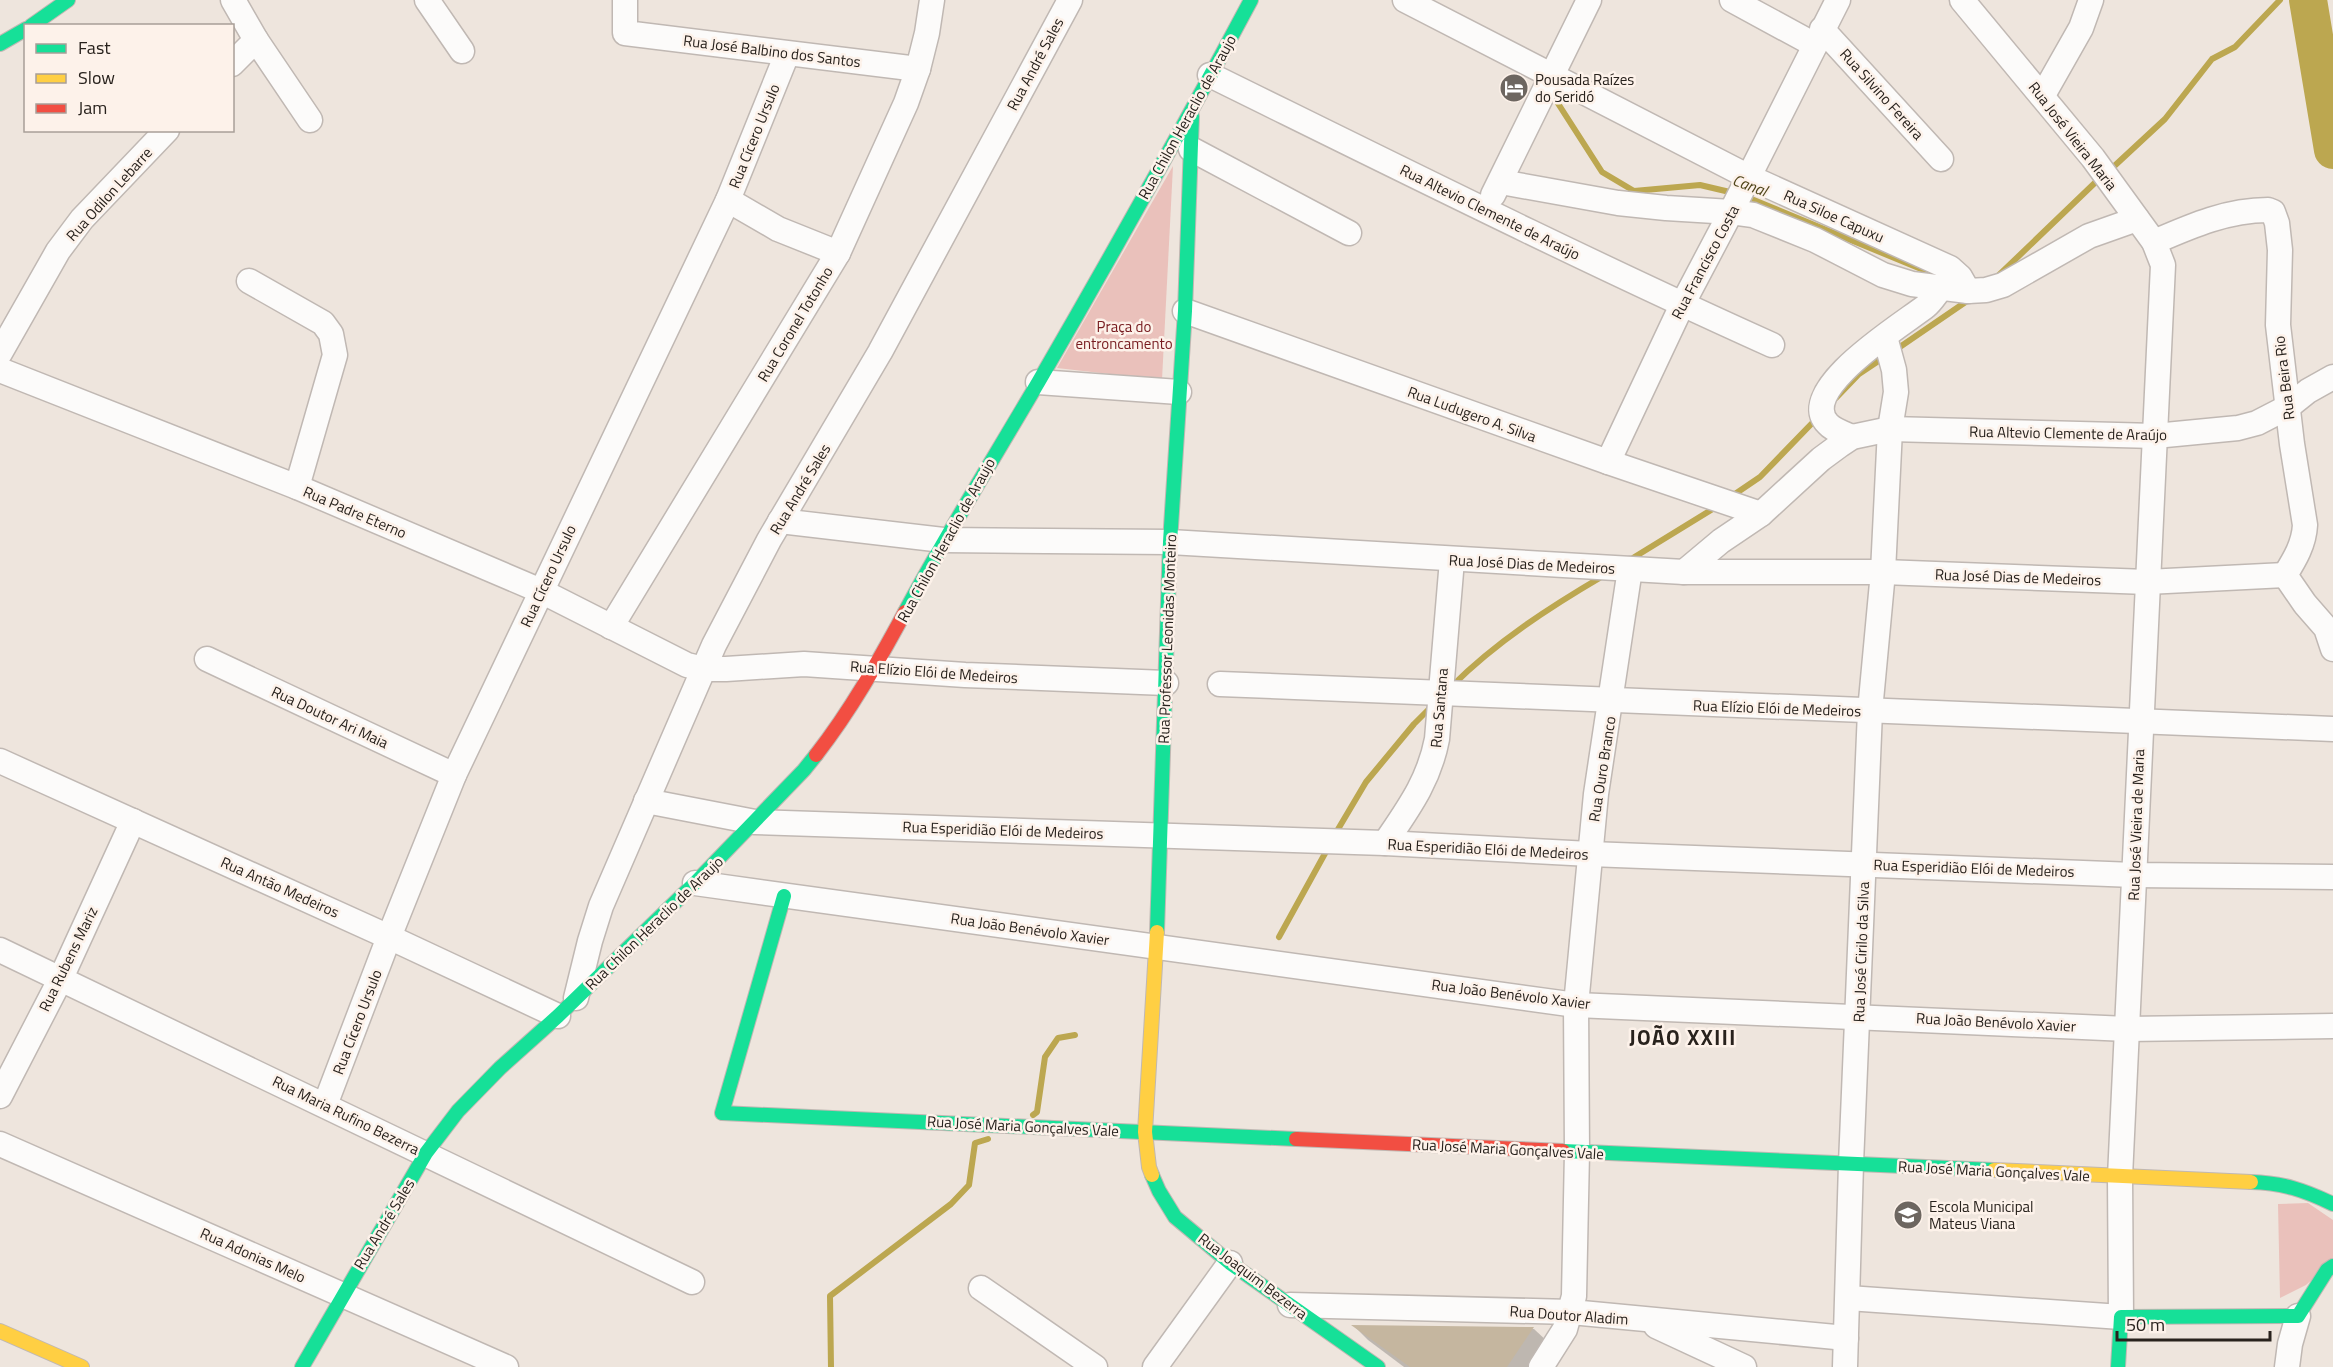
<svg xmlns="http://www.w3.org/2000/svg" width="2333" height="1367" viewBox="0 0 2333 1367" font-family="'Titillium Web',sans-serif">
<rect width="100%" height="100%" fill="#eee5dd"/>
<g fill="#eac1bb">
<path d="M 1173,166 L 1162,380 L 1057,368 Z"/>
<path d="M 2308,1203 L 2333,1220 L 2333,1261 L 2306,1285 L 2280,1298 L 2278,1204 Z"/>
</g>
<path fill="#0003" d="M 1355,1327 L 1534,1329 L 1549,1343 L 1533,1367 L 1404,1367 L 1368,1340 Z"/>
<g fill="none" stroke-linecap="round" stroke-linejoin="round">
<g stroke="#bca750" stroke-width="6">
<path d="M 1550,91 L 1602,172 L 1634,191 L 1700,185 L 1734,193"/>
<path d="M 2110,170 L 2165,119 L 2212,59 L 2235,47 L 2280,0"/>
<path d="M 1744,196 L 1943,278"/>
<path d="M 1999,275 L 2102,176"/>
<path d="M 1894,351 L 1970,299"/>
<path d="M 1836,398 L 1859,374 L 1886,356"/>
<path d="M 1732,496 L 1760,477 L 1819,416"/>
<path d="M 1628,561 L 1716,507"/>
<path d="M 1452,686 C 1496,642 1550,607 1603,576"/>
<path d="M 1334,836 L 1366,782 L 1414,724 L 1432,706"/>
<path d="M 1279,937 L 1328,848"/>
<path d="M 1033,1115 L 1037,1112 L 1045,1057 L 1058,1038 L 1075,1035"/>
<path d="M 831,1367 L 830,1296 L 951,1204 L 969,1185 L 975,1143 L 988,1139"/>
</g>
<path stroke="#bca750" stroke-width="38" d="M 2308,0 L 2333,150"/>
</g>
<path fill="#c5b69f" d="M 1351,1325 L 1534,1327 L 1507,1367 L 1410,1367 Z"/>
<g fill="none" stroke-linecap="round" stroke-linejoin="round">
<g stroke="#c0b8b3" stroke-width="27">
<g id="street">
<path d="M 427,0 L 462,51"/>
<path d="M 625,0 L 625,33 L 918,69"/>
<path d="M 1405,0 L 1749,177 L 1950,268 L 1960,277 L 1968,291"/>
<path d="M 1732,0 L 1815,45"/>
<path d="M 1822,29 L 1941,159"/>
<path d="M 256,40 L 310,120"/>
<path d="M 232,64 L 256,40 L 233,0"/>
<path d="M 1210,75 C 1397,167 1583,260 1772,345"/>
<path d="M 2043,95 L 2081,28 L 2091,0"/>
<path d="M 1191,149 L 1349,233"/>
<path d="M 1501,182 L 1618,203 L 1666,208 L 1731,212 L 1753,215 L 1815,240 L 1883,275 L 1912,284 L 1968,291 L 1986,290 L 2003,285 L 2089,236 L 2137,219"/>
<path d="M 1493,195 L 1589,0"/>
<path d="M 728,200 L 778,229 L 838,253"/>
<path d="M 2154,242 C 2191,226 2227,210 2268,210 L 2273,212 L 2277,223 L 2280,250 L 2278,325 L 2292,444 L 2305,525 C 2304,544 2295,559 2285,575 L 2305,604 L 2326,628 L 2333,649"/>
<path d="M 249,281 L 323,323 L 331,334 L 335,355 L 297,487"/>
<path d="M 1185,311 L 1608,462 L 1761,514"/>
<path d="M 0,353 L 58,251 L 82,219 L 167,130"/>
<path d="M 0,370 L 297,487 L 541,591 L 687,665 L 703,669 L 726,669 L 804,664 L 965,675 L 1166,683"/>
<path d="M 1038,382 L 1179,392"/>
<path d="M 1852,437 C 1845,434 1833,430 1828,424 C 1794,390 1905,323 1926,306 C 1932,301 1936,294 1941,288"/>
<path d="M 1608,462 L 1682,305 L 1731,212 L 1838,0"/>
<path d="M 780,521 L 943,540 L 1170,542 L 1684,572 L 1883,572 L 2147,582 L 2285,575"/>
<path d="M 1684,572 L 1721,541 L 1761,514 L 1821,459 L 1840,445 L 1852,437 L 1890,429 L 2155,436 L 2238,428 L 2257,423 L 2288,407 L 2308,391 L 2333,377"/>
<path d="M 611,627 L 838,253 L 906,103 L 918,69 L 927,33 L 932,0"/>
<path d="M 207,659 L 454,775"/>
<path d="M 1220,684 L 2333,729"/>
<path d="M 0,761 L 389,937 L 558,1016"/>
<path d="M 646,801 L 755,822 L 1385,843 L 1590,854 L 2134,875 L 2333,877"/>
<path d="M 1385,843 C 1408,809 1429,781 1437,739 L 1452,560"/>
<path d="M 695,883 L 1576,1005 L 2127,1029 L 2333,1026"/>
<path d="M 0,950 L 692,1282"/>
<path d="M 576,998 L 590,941 L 601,906 L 714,645 L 769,540 L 880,352 L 1070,0"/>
<path d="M 0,1096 L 61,978 L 133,821"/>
<path d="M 325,1105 L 389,937 L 454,775 L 728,200 L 787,54"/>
<path d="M 0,1144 L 506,1367"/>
<path d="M 981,1288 L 1095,1367"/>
<path d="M 1848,1298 L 2121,1317 L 2120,1177 L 2163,265 L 2154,242 L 2093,158 L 1962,0"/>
<path d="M 1290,1305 L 1571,1312 L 1846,1338"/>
<path d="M 1656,1326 L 1744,1367"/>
<path d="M 1155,1367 L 1230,1263"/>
<path d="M 1541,1367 L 1565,1329 L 1574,1296 L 1577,1152 L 1576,1005 L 1596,794 L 1630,569"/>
<path d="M 1845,1367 L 1851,1164 L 1870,711 L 1883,572 L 1890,429 L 1896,392 L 1894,370 L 1885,337"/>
<path d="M 2287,1367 L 2290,1344 L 2298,1316"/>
</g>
</g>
<g stroke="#c0b8b3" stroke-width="16">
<g id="fast">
<path d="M 31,26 L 68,0"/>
<path d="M 0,44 L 26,29"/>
<path d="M 905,612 C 947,533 994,458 1039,381 C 1112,255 1183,128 1251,0"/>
<path d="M 784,896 L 722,1113 L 1296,1139"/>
<path d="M 1157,932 L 1170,542 L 1185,311 L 1192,116"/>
<path d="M 1563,1151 L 1994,1170"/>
<path d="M 1152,1175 L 1159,1191 L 1175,1217 L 1230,1263 L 1378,1367"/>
<path d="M 2251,1182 C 2283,1183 2304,1190 2333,1204"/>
<path d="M 302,1367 L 426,1153 L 458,1111 L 500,1068 L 558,1016 L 695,883 L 804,770 L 816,755"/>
<path d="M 2118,1367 L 2121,1317 L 2298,1316 L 2327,1270 L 2333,1266"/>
</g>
</g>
<g stroke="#c0b8b3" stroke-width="16">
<g id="slow">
<path d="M 1994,1170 L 2251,1182"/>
<path d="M 1152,1175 L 1149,1167 L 1145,1132 L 1157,932"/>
<path d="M 0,1331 L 82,1367"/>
</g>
</g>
<g stroke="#c0b8b3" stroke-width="16">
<g id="jam">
<path d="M 816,755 C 851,710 878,662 905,612"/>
<path d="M 1296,1139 L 1563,1151"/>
</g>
</g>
<use href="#street" stroke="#fcfbfa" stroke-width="24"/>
<use href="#fast" stroke="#16e098" stroke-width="14"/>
<use href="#slow" stroke="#ffcf43" stroke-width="14"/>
<use href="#jam" stroke="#f24e42" stroke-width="14"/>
</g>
<defs>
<g id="hotel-disc" transform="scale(1.5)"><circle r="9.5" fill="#6d6660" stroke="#fdf2ea"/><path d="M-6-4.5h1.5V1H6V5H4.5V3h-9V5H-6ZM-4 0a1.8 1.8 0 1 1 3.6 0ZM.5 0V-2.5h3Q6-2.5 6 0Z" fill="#fff"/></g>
<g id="university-disc" transform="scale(1.5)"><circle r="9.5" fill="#6d6660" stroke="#fdf2ea"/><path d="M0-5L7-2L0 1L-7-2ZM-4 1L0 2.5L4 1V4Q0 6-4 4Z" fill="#fff"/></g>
</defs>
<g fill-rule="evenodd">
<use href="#hotel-disc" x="1514" y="88"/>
<use href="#university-disc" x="1908" y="1215"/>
</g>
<g text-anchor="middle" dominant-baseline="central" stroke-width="5" stroke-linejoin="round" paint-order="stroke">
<g font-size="15" fill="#28221d" stroke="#fdf2ea">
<text transform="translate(772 51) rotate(7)">Rua José Balbino dos Santos</text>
<text transform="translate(1035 64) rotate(-62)">Rua André Sales</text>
<text transform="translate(1882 94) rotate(48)">Rua Silvino Fereira</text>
<text transform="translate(1187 117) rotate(-61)">Rua Chilon Heraclio de Araujo</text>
<text transform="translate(754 136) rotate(-68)">Rua Cícero Ursulo</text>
<text transform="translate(2073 136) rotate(52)">Rua José Vieira Maria</text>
<text transform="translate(109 194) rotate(-48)">Rua Odilon Lebarre</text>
<text transform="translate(1490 212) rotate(26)">Rua Altevio Clemente de Araújo</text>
<text transform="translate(1834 216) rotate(24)">Rua Siloe Capuxu</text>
<text transform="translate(1705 262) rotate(-62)">Rua Francisco Costa</text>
<text transform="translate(795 324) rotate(-59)">Rua Coronel Totonho</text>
<text transform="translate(2284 378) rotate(-97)">Rua Beira Rio</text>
<text transform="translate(1472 414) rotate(20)">Rua Ludugero A. Silva</text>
<text transform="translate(2068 433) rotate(1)">Rua Altevio Clemente de Araújo</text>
<text transform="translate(800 489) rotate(-59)">Rua André Sales</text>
<text transform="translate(355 512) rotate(23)">Rua Padre Eterno</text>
<text transform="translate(946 540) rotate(-61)">Rua Chilon Heraclio de Araujo</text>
<text transform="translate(1532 564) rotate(3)">Rua José Dias de Medeiros</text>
<text transform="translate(548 576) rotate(-65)">Rua Cícero Ursulo</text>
<text transform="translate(2018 577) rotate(2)">Rua José Dias de Medeiros</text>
<text transform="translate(1167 639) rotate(-88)">Rua Professor Leonidas Monteiro</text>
<text transform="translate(934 672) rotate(4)">Rua Elízio Elói de Medeiros</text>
<text transform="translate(1439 708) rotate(-85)">Rua Santana</text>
<text transform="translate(1777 708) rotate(2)">Rua Elízio Elói de Medeiros</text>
<text transform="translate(330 717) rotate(25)">Rua Doutor Ari Maia</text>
<text transform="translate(1602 769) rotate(-81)">Rua Ouro Branco</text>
<text transform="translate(2136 825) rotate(-88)">Rua José Vieira de Maria</text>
<text transform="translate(1003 830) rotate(2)">Rua Esperidião Elói de Medeiros</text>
<text transform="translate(1488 849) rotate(3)">Rua Esperidião Elói de Medeiros</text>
<text transform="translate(1974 868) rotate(2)">Rua Esperidião Elói de Medeiros</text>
<text transform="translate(280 887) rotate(24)">Rua Antão Medeiros</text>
<text transform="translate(654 923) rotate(-44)">Rua Chilon Heraclio de Araujo</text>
<text transform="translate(1030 929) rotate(8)">Rua João Benévolo Xavier</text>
<text transform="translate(1861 952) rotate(-88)">Rua José Cirilo da Silva</text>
<text transform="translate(68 959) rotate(-64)">Rua Rubens Mariz</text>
<text transform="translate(1511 994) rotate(7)">Rua João Benévolo Xavier</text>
<text transform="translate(357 1022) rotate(-69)">Rua Cícero Ursulo</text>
<text transform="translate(1996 1022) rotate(3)">Rua João Benévolo Xavier</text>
<text transform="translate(346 1115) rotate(26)">Rua Maria Rufino Bezerra</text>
<text transform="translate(1023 1126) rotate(3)">Rua José Maria Gonçalves Vale</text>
<text transform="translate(1508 1149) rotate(3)">Rua José Maria Gonçalves Vale</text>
<text transform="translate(1994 1171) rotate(3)">Rua José Maria Gonçalves Vale</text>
<text transform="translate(384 1224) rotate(-59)">Rua André Sales</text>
<text transform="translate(253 1255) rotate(24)">Rua Adonias Melo</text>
<text transform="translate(1253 1276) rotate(37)">Rua Joaquim Bezerra</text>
<text transform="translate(1569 1315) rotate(4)">Rua Doutor Aladim</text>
</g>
<g font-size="15" fill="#28221d" stroke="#fdf2ea" text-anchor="start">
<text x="1535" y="79">Pousada Raízes<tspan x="1535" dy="17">do Seridó</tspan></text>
<text x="1929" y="1206">Escola Municipal<tspan x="1929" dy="17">Mateus Viana</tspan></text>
</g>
<g font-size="15" fill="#771b1f" stroke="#fdf2ea">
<text x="1124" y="326">Praça do<tspan x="1124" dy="17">entroncamento</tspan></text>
</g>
<g font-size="16" font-style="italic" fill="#504519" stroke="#fdf2ea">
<text transform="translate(1750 185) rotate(20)">Canal</text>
</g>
<g font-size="21" font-weight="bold" letter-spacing="1.5" fill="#28221d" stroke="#fdf2ea">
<text x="1683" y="1037">JOÃO XXIII</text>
</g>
</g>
<rect x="24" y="24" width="210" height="108" fill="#fdf2ea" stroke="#a89f98" stroke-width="1.5"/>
<rect x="36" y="44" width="30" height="9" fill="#16e098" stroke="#a89f98" stroke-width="1.5"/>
<text x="78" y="54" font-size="18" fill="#28221d">Fast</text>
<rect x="36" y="74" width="30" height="9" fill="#ffcf43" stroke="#a89f98" stroke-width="1.5"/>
<text x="78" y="84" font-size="18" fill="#28221d">Slow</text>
<rect x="36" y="104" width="30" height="9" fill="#f24e42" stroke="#a89f98" stroke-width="1.5"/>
<text x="78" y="114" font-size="18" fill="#28221d">Jam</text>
<path d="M2117 1331v9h153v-9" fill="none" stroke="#28221d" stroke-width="3"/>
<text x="2126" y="1331" font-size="18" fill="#28221d" stroke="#fdf2ea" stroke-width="4.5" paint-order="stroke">50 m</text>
</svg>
